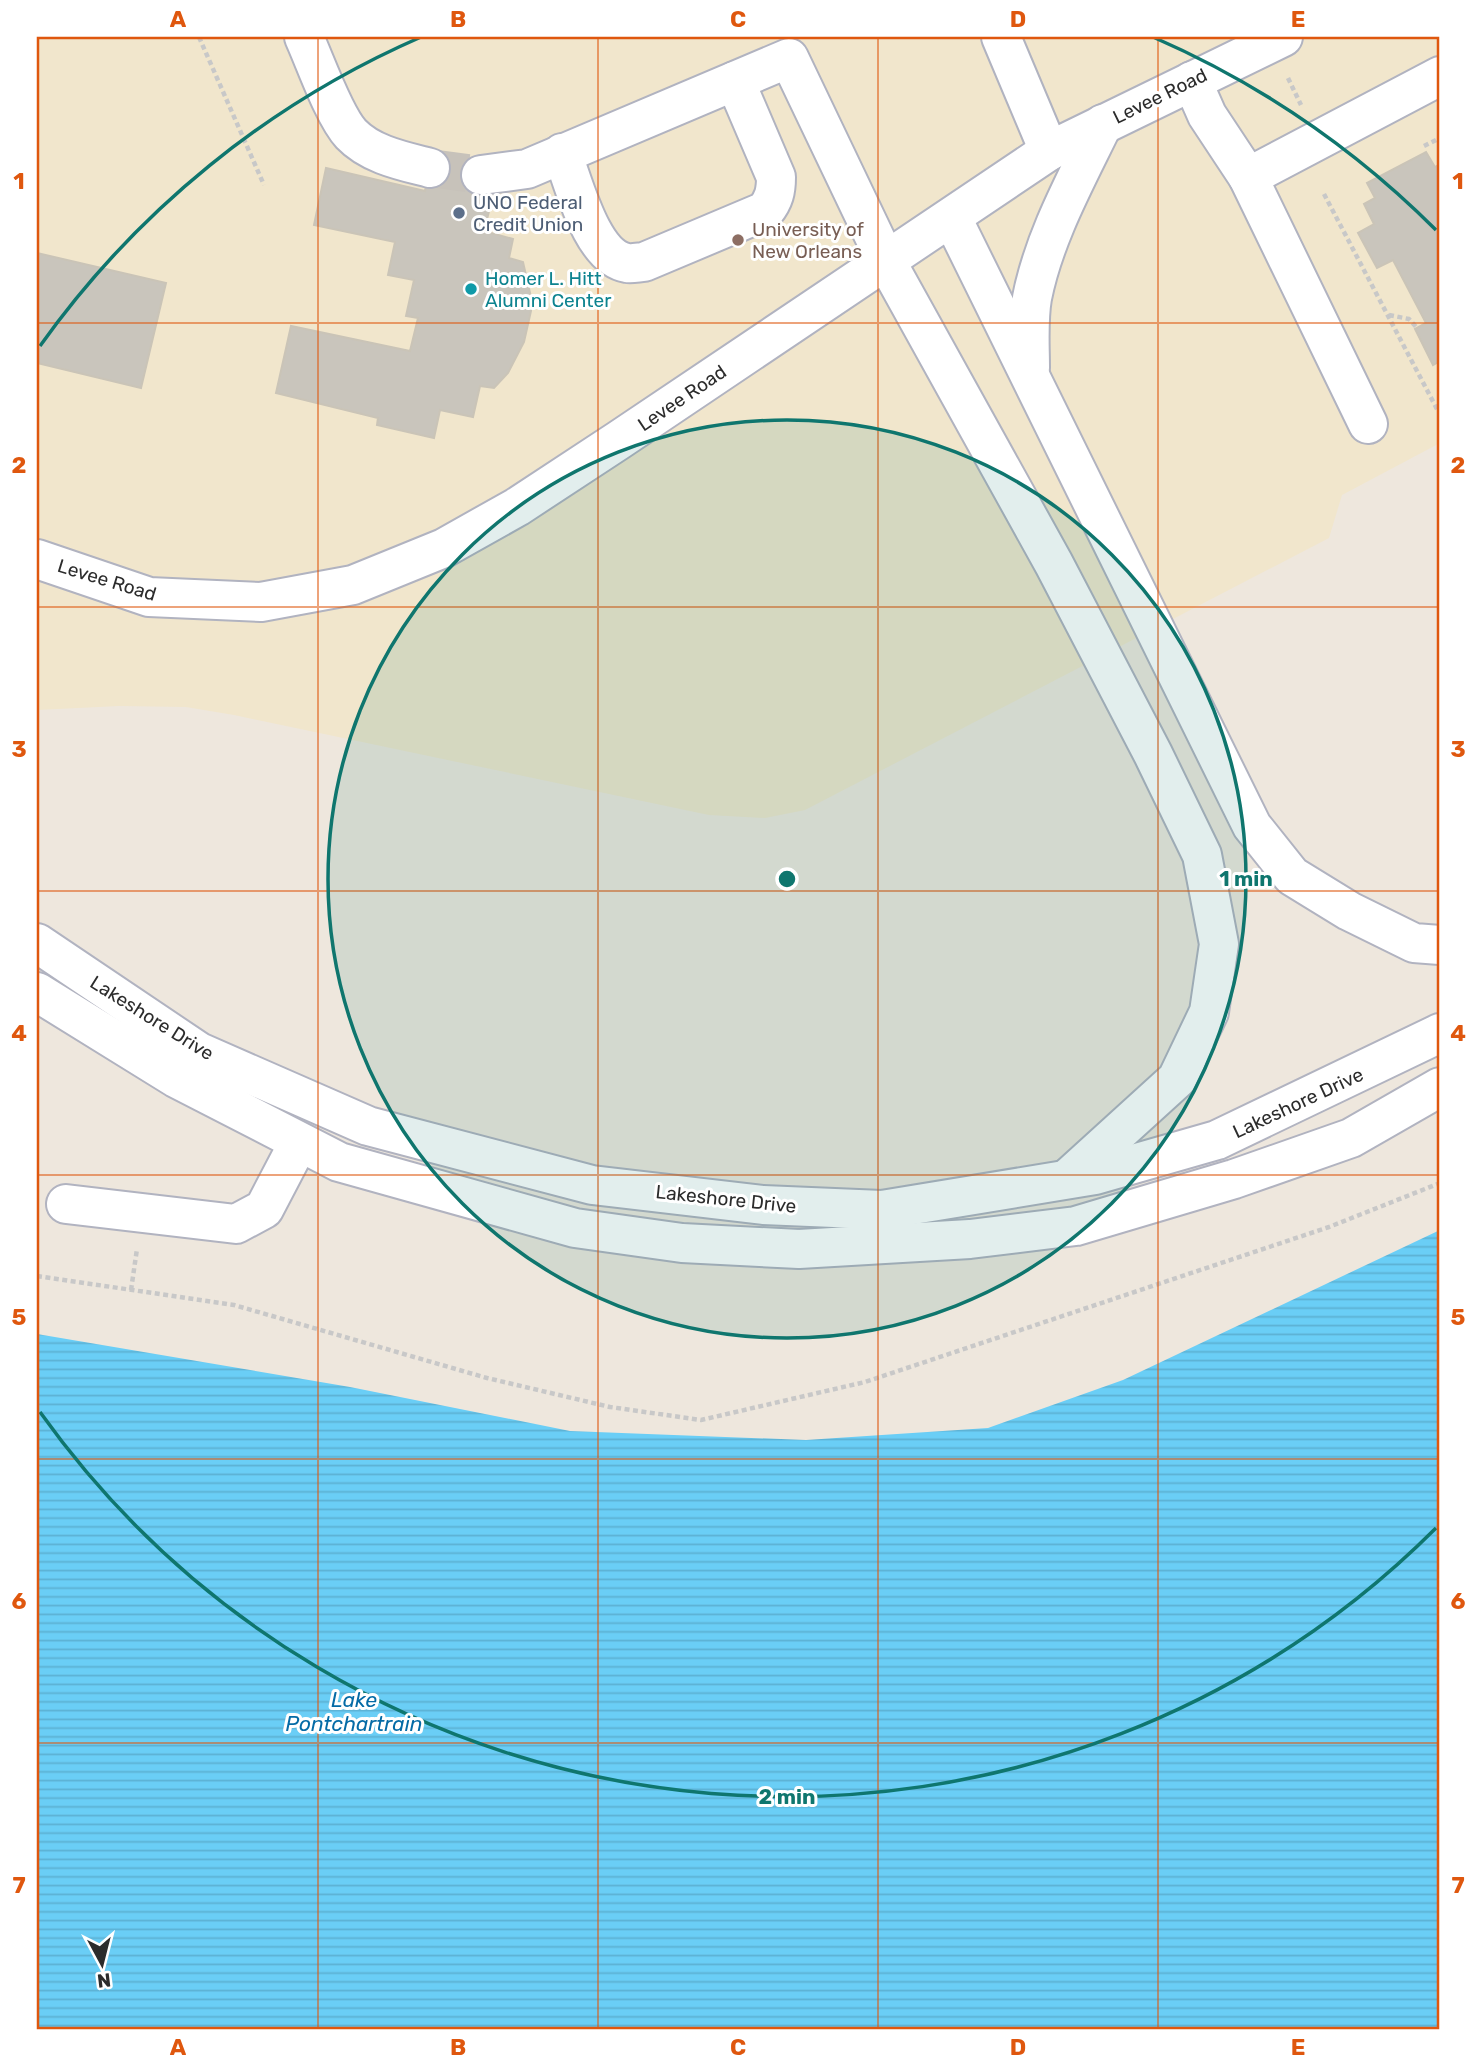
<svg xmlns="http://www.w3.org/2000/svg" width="1477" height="2066" viewBox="0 0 1477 2066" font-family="Rubik,sans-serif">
<defs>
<pattern id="water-rules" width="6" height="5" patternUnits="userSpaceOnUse" patternTransform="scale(1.75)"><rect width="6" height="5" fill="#6acef6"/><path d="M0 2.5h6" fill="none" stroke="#5cb1d3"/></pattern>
</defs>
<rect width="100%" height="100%" fill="#eee7dd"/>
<path fill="#f1e6cc" d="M 37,37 L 1440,37 L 1440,443 L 1342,495 L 1329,538 L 805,810 L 765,818 L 709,815 L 234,715 L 186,707 L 119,706 L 37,710 Z"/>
<path fill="url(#water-rules)" d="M 1440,1230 L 1440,2029 L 37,2029 L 37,1334 L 350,1387 L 570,1431 L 806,1440 L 988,1428 L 1123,1380 Z"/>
<g fill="#c9c5bc" stroke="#cac4b7" stroke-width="2">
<path d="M 1426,152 L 1435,167 L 1440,164 L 1440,361 L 1433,365 L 1415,329 L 1426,323 L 1393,260 L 1377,268 L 1358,233 L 1374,224 L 1364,204 L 1375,198 L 1367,183 Z"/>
<path d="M 433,155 L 473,170 L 496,184 L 484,231 L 513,239 L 509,258 L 523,262 L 531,297 L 531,311 L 524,342 L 508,373 L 494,388 L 480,386 L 473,417 L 440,410 L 434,438 L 377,425 L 378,418 L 276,393 L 291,326 L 410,351 L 418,318 L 406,316 L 414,280 L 388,275 L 395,242 L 314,225 L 326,168 L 425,191 Z"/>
<path d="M 37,253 L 166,283 L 141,388 L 37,363 Z"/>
</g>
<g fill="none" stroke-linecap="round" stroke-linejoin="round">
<path stroke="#c7c2ba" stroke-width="38" stroke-dasharray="38 19" stroke-linecap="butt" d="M 430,168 L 481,175"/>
<g stroke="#b1b3c0" stroke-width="42">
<g id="minor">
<path d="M 304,37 C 315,61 334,116 351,134 C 371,155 403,161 430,168"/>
<path d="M 1001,37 L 1049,151"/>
<path d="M 1192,81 L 1207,115 L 1248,177"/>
<path d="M 562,153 C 574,183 591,257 627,263 C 632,264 639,262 644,262 L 765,211 C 774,200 776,191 776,177 L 735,81"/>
<path d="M 481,175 L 527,169 L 789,58 L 886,261 L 1054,564 L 1153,754 L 1202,855 L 1219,944 L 1209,1012 L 1177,1079 L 1067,1179"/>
<path d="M 952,218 L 1252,826 L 1292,876 L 1349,911 L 1414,943 L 1440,945"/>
<path d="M 1030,368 C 1030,346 1028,321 1032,298 C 1044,237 1076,180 1103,124"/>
<path d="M 1368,424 L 1248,177 L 1440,76"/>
<path d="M 37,559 L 149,597 L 261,602 L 353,585 L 444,548 L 517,507 L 619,440 L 1049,151 L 1283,37"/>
<path d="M 37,943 L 199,1052 L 368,1126 L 592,1185 L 763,1205 L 882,1210 L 1095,1175 L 1217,1140 L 1440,1033"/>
<path d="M 37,992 L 176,1078 L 339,1162 L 575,1228 L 682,1243 L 799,1249 L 970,1239 L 1076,1226 L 1234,1179 L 1351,1138 L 1440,1087"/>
<path d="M 66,1204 L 236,1224 L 264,1209 L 299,1142"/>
</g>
</g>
<g stroke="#c8c8c8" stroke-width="4.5" stroke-dasharray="5 3.5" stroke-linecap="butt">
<path d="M 199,37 L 264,185"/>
<path d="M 1288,78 L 1301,105"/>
<path d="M 1424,146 L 1440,138"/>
<path d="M 1324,194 L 1438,411"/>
<path d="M 1389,315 L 1409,319 L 1417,328"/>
<path d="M 37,1276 L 234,1305 L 487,1378 L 610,1407 L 701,1420 L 865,1382 L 1329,1227 L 1440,1183"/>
<path d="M 131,1290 L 137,1249"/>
</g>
<use href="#minor" stroke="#fff" stroke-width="38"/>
</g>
<path fill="none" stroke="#df570e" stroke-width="2" stroke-opacity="0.55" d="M 318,37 L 318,2029M 598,37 L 598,2029M 878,37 L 878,2029M 1158,37 L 1158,2029M 37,323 L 1440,323M 37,607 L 1440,607M 37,891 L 1440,891M 37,1175 L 1440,1175M 37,1459 L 1440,1459M 37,1743 L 1440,1743"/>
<circle cx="787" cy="879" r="459" fill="#0f766e" fill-opacity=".12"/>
<g fill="none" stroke="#0f766e" stroke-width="3.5">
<circle cx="787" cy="879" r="459"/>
<path d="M1436 1528A918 918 0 0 1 40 1412M40 346A918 918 0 0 1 421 37M1153 37A918 918 0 0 1 1436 230"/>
</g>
<circle fill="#5c6f8a" stroke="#fff" stroke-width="2.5" cx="459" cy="213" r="7"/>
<circle fill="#8d6e63" stroke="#fff" stroke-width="2.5" cx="738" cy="240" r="7"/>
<circle fill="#0f9aa8" stroke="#fff" stroke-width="2.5" cx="471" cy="289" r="7"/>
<g text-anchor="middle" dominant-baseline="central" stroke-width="6" stroke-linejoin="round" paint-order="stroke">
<g font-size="19" fill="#2c2c2c" stroke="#fff">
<text transform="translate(1160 96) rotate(-26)">Levee Road</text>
<text transform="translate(682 398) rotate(-34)">Levee Road</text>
<text transform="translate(107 580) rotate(17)">Levee Road</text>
<text transform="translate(152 1018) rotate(32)">Lakeshore Drive</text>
<text transform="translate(1298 1103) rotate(-25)">Lakeshore Drive</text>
<text transform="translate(726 1199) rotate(6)">Lakeshore Drive</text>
</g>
<g font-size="19" fill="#4e5e75" stroke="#fff" text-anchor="start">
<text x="473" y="202">UNO Federal<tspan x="473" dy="22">Credit Union</tspan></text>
</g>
<g font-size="19" fill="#785e54" stroke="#fff" text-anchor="start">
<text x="752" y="229">University of<tspan x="752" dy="22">New Orleans</tspan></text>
</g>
<g font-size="19" fill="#0d838f" stroke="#fff" text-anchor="start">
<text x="485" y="278">Homer L. Hitt<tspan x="485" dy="22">Alumni Center</tspan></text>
</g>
<g font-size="21" font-style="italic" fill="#056ba6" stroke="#fff">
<text x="354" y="1699">Lake<tspan x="354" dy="24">Pontchartrain</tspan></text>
</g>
</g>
<circle cx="787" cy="879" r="10" fill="#0f766e" stroke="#fff" stroke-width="3.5"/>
<g font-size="21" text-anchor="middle" font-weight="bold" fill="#0f766e" stroke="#fff" stroke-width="6" stroke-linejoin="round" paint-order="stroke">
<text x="1246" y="886">1 min</text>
<text x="787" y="1804">2 min</text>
</g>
<rect width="1477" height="2066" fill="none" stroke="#ffffff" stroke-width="77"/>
<g transform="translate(102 1964) rotate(173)" stroke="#ffffff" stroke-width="5" paint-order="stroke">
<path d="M0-5L12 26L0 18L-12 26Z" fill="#2c2c2c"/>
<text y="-10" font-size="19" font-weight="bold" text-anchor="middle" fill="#2c2c2c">N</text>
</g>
<rect x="38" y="38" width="1400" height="1990" fill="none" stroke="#df570e" stroke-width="2.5"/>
<g font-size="23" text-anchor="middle" font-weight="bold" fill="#df570e">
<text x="178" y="27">A</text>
<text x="458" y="27">B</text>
<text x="738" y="27">C</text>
<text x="1018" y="27">D</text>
<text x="1298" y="27">E</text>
<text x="19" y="189">1</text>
<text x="1458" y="189">1</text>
<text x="19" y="473">2</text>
<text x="1458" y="473">2</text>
<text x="19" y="757">3</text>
<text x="1458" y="757">3</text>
<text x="19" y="1041">4</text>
<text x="1458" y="1041">4</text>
<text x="19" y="1325">5</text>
<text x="1458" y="1325">5</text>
<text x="19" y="1609">6</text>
<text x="1458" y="1609">6</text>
<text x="19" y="1893">7</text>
<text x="1458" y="1893">7</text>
<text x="178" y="2055">A</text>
<text x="458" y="2055">B</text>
<text x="738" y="2055">C</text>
<text x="1018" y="2055">D</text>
<text x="1298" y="2055">E</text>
</g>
</svg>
